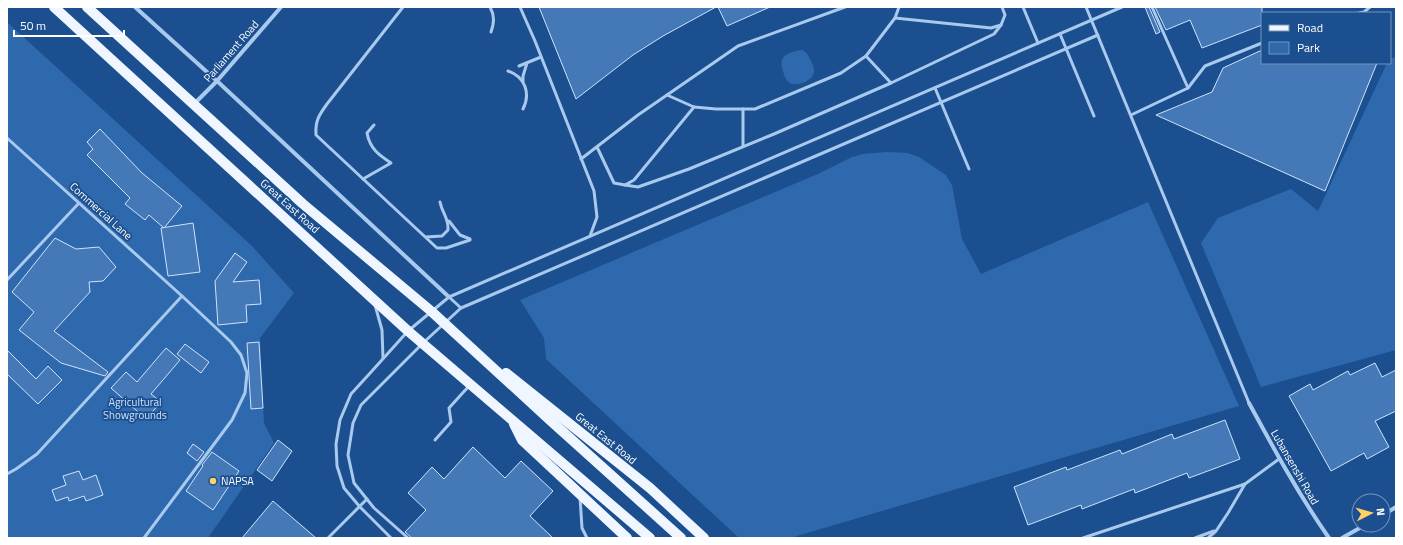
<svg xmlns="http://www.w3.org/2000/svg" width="1403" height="545" viewBox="0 0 1403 545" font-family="'Titillium Web',sans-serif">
<rect width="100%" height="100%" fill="#1b4f8f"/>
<g fill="#2e69ad">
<path d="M 7,22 L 252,246 L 294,293 L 260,338 L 264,423 L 274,443 L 208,538 L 7,538 Z"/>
<path d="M 801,50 C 807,51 808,56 811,61 C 812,63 814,67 814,70 C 816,81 790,92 785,77 C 778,58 781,54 801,50 Z"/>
<path d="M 1390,58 L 1396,58 L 1396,350 L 1261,387 L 1201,243 L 1218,218 L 1291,189 L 1318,211 L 1387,63 L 1390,63 Z"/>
<path d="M 886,152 L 908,153 L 919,157 L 946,175 L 952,185 L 962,239 L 981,274 L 1148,202 L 1239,406 L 790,538 L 739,538 L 546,359 L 544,338 L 520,300 L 820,173 L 852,157 L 863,154 Z"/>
</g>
<g fill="#4478b7" stroke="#cfe3fa">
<path d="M 539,7 L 716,7 L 663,36 L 633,55 L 576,99 Z"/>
<path d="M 718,7 L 770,7 L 727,26 Z"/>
<path d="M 1145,7 L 1149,7 L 1160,32 L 1156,34 Z"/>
<path d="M 1155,7 L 1262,7 L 1262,25 L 1202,48 L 1190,20 L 1166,30 Z"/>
<path d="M 1262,50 L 1262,63 L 1377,63 L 1325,191 L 1156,115 L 1212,92 L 1223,68 Z"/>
<path d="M 100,129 L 142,173 L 182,206 L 164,228 L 149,215 L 145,220 L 125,204 L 130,198 L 87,155 L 93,149 L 87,142 Z"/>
<path d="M 193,223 L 200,272 L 168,276 L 161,228 Z"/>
<path d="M 55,238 L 76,249 L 99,247 L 116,267 L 103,281 L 89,282 L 90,292 L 54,331 L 108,372 L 105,376 L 61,363 L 19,330 L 34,312 L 12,292 Z"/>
<path d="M 235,253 L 247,262 L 233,282 L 259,280 L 261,304 L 246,305 L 247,322 L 218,325 L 215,281 Z"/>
<path d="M 259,342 L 263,408 L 251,409 L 247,343 Z"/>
<path d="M 185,344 L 209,362 L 201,373 L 177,354 Z"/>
<path d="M 166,348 L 180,360 L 151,394 L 161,402 L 146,419 L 111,388 L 126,372 L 137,382 Z"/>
<path d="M 7,350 L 36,379 L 48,366 L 62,380 L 38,404 L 7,374 Z"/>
<path d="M 1375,363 L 1382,377 L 1396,370 L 1396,411 L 1375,421 L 1389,447 L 1367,459 L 1364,453 L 1331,471 L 1289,396 L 1310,384 L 1313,390 L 1348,371 L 1350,375 Z"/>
<path d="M 1225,420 L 1240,459 L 1189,478 L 1187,473 L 1135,493 L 1134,489 L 1082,509 L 1081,505 L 1028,525 L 1014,487 L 1066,467 L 1067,470 L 1120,450 L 1122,454 L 1172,434 L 1174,439 Z"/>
<path d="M 278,440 L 292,451 L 272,481 L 257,470 Z"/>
<path d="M 193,444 L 204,452 L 197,461 L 187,453 Z"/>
<path d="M 473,447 L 505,478 L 521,461 L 553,491 L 530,516 L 553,538 L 412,538 L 405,532 L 426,510 L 408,493 L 432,467 L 444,479 Z"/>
<path d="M 212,452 L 239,471 L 213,510 L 186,491 L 203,466 L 202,465 Z"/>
<path d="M 79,471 L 83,480 L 96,475 L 103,495 L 86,501 L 84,496 L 69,501 L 68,497 L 56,501 L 52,490 L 66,485 L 63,476 Z"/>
<path d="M 273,501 L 316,538 L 242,538 Z"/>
</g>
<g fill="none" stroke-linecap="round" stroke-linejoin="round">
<g stroke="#a9c9ee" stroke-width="3">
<path d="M 403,7 L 327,104 C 319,115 315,121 316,135 L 437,248 L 446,248 L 470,240"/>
<path d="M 490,7 C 495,16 494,23 491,32"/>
<path d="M 520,7 L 535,41 L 594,191 L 597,217 L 590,236"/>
<path d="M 1023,7 L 1038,43"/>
<path d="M 1086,7 L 1249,403"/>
<path d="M 1152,7 L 1188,88"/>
<path d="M 1359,13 L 1364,12 L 1370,7"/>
<path d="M 895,18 L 991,28 L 1001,25 L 1005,15 L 1002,7"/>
<path d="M 1060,34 L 1094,116"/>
<path d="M 866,56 L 891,83"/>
<path d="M 519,66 L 541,57"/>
<path d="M 508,71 C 525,77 531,93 523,109"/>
<path d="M 523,82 L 523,76 L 527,63"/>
<path d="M 935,88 L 969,169"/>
<path d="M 667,95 L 694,107 L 716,109 L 755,109 L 841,73 L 866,56 L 895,18 L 899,7"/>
<path d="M 743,109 L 743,146"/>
<path d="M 1131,115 L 1188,88 L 1205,66 L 1262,43"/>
<path d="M 7,138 L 182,296"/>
<path d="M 597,147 L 614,183 L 625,185 L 634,180 L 694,107"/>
<path d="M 581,159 L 638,115 L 738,46 L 845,7"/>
<path d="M 363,179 L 391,163 C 379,155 370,149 367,133 L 374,125"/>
<path d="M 625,185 L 638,187 L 689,169 L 774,134 L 891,83 L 994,34 L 1001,25"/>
<path d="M 449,221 L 460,235 L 470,239"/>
<path d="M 426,237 L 442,236 L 448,230 C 449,218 442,213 440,202"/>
<path d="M 7,280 L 79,203"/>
<path d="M 449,297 L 461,308"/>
<path d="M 375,305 L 382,330 L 383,358"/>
<path d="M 435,440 L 451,422 L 449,408 L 469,386"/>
<path d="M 7,474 L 16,469 L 37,454 L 182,296 L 231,342 L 241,355 L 247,373 L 245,393 L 232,420 L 144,538"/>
<path d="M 580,497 L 582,528 L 587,538"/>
<path d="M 328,538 L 367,499"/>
<path d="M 391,538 L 360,507 L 344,488 L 337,466 L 336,444 L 340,420 L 351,394 L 372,371 L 408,331 L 449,297 L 1122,7"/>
<path d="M 408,538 L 374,508 L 354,483 L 348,455 L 353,423 L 361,405 L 423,343 L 461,308 L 1098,35"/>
<path d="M 1083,538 L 1245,484"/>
<path d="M 1195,538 L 1214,531"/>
<path d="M 1208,538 L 1216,531 L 1228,513 L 1245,484 L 1279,459"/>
</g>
<g stroke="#a9c9ee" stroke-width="4">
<path d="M 135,7 L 217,81 L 449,297"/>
<path d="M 194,104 L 217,81 L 281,7"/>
<path d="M 1249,403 C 1274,449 1299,495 1329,538"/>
<path d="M 1383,515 L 1396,507"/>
<path d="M 1342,538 L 1365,525"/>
</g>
<g stroke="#f0f6ff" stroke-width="10">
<path d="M 54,7 L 408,331 L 650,538"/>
<path d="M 87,7 L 303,204 L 431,311 L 551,421 L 681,538"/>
<path d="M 506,373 L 650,488 L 704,538"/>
<path d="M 514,424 L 522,440 L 627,538"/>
</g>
</g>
<circle fill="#ffd166" stroke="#1b4f8f" stroke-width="1.5" cx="213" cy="481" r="4"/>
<g text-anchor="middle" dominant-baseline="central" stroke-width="3.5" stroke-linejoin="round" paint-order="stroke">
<g font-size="11" fill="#fff" stroke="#1b4f8f">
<text transform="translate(231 51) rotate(-49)">Parliament Road</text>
<text transform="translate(290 206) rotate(42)">Great East Road</text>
<text transform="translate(101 211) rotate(42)">Commercial Lane</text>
<text transform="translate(606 438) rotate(39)">Great East Road</text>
<text transform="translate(1295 467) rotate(60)">Lubansenshi Road</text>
</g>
<g font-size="11" fill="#cfe3fa" stroke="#1b4f8f">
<text x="135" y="402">Agricultural<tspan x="135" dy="13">Showgrounds</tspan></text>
</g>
<g font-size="11" fill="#fff" stroke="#1b4f8f" text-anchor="start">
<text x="221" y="481">NAPSA</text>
</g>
</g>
<rect width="1403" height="545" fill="none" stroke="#ffffff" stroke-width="16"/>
<rect x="1261" y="12" width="130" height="52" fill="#1b4f8f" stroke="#7695bc"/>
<rect x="1269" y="25" width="20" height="6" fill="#f0f6ff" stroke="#7695bc"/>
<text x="1297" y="32" font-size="12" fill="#ffffff">Road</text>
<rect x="1269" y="42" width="20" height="12" fill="#2e69ad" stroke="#7695bc"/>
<text x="1297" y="52" font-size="12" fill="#ffffff">Park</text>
<g transform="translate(1371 513) rotate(84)"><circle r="19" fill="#1b4f8f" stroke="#7695bc"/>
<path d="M0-3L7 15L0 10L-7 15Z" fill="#ffd166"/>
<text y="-6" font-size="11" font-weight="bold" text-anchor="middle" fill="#ffffff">N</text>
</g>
<path d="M14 30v6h110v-6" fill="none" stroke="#ffffff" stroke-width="2"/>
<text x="20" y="30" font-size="12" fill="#ffffff" stroke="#1b4f8f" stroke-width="3" paint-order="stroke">50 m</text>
</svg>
